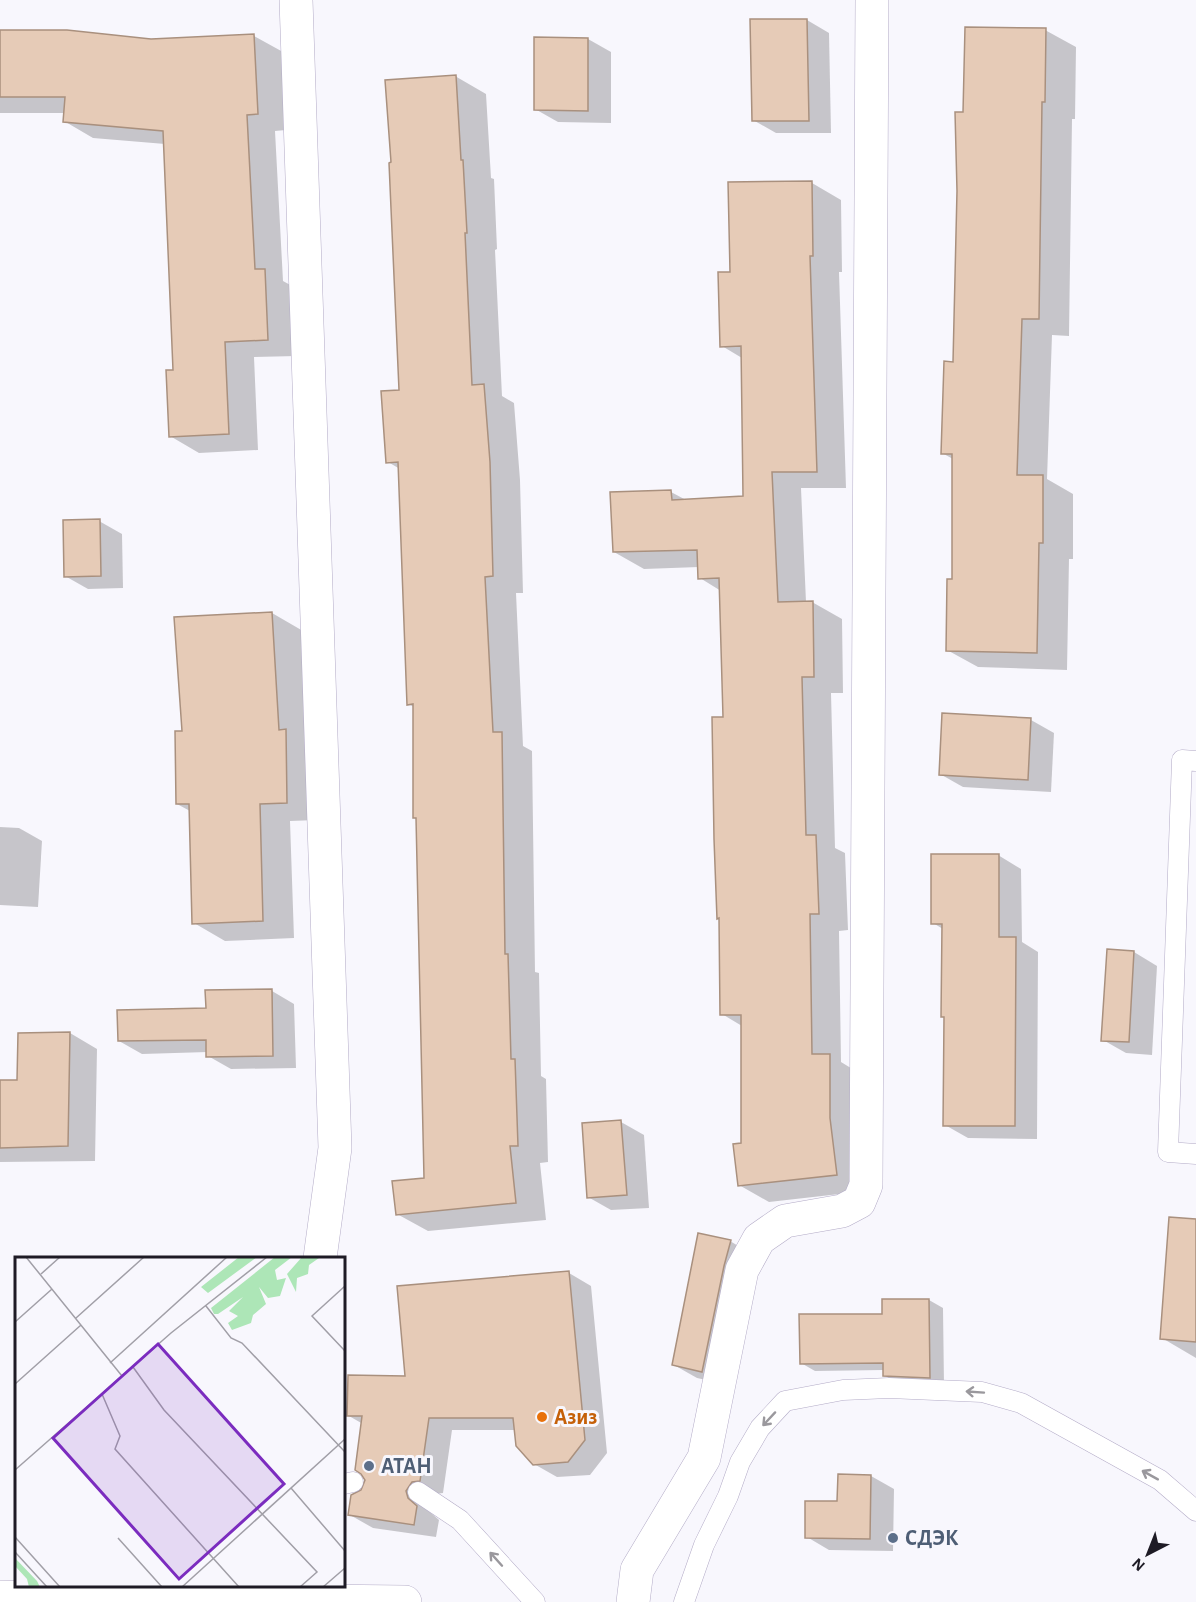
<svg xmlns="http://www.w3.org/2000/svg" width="1196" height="1602" viewBox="0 0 1196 1602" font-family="'Alegreya Sans',sans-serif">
<rect width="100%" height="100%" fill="#f8f7fd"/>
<g fill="#0003">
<path d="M 807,20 L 829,33 L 831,133 L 776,133 L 753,120 Z"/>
<path d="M 1045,30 L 1076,47 L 1075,119 L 1072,119 L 1069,336 L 1052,335 L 1047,479 L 1073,494 L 1073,559 L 1069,559 L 1067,670 L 978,667 L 947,650 L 953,581 L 953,459 L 942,453 L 955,363 L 965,114 Z"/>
<path d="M 0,31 L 151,40 L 254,36 L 283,52 L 286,130 L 275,131 L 283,281 L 294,287 L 297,356 L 254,357 L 258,450 L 199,453 L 170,436 L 174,371 L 165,144 L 93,138 L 64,121 L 65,113 L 0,113 Z"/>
<path d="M 588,39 L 611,52 L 611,123 L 558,122 L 535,109 Z"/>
<path d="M 455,76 L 486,94 L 491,178 L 494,179 L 497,249 L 495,250 L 502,396 L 514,403 L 520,480 L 523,593 L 516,593 L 523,746 L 532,751 L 535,972 L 539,973 L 541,1076 L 546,1079 L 548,1162 L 540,1163 L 546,1220 L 428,1231 L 397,1214 L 426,1179 L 414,707 L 408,704 L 400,469 L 388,462 Z"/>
<path d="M 812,183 L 841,200 L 842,272 L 839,272 L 846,488 L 801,488 L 806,602 L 812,602 L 842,619 L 843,693 L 831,693 L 835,848 L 845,853 L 848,930 L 839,931 L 841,1062 L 859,1073 L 866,1191 L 769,1202 L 739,1185 L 743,1144 L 742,1026 L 722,1014 L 725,718 L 721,591 L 700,578 L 699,567 L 644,569 L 614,552 L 671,492 L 686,500 L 744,497 L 742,358 L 722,346 L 731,273 Z"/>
<path d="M 99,521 L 122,534 L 123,588 L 88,589 L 65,576 Z"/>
<path d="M 272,613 L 303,631 L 317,820 L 290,821 L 294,938 L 225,941 L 194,923 L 190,811 L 177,804 L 183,732 Z"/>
<path d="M 1031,720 L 1054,733 L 1051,792 L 963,787 L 940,774 Z"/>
<path d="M 0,827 L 19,828 L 42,841 L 38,907 L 0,905 Z"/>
<path d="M 998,855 L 1021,869 L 1022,942 L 1038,952 L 1037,1139 L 968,1138 L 945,1125 L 946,1017 L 943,929 L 933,923 Z"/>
<path d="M 1134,952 L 1157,966 L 1152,1055 L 1126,1053 L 1103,1040 Z"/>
<path d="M 272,991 L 294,1004 L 296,1068 L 231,1069 L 208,1056 L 208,1052 L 142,1054 L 119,1041 L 207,1010 Z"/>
<path d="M 70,1033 L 97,1049 L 95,1161 L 0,1162 L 0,1081 L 19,1081 Z"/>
<path d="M 621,1122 L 644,1135 L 649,1208 L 611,1210 L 588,1197 Z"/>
<path d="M 1196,1221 L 1196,1358 L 1162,1338 Z"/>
<path d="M 730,1241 L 753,1255 L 725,1384 L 697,1378 L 674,1365 Z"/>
<path d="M 569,1273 L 591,1286 L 607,1453 L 590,1475 L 557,1477 L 534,1464 L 516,1430 L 452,1430 L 443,1493 L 435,1494 L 428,1504 L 430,1512 L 439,1520 L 436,1537 L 373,1528 L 350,1515 L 363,1492 L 366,1480 L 363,1424 L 349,1416 Z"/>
<path d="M 929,1300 L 943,1308 L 944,1385 L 898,1384 L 884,1375 L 884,1370 L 815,1371 L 801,1363 L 884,1316 Z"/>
<path d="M 839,1475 L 871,1476 L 894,1489 L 893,1551 L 829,1550 L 807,1537 L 839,1502 Z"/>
</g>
<g fill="#e6cbb7" stroke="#a9907e" stroke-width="1.5">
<path d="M 750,19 L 807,19 L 809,121 L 752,121 Z"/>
<path d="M 965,27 L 1046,28 L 1045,102 L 1042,102 L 1039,319 L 1022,319 L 1017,475 L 1043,475 L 1043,543 L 1039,543 L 1037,653 L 946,651 L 947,579 L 952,579 L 952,454 L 941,454 L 944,361 L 953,362 L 957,191 L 955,112 L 963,112 Z"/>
<path d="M 0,30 L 67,30 L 151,39 L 254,34 L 258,114 L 247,115 L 255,269 L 265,269 L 268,340 L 225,342 L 229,434 L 169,437 L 166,370 L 173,370 L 163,131 L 63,122 L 65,97 L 0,97 Z"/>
<path d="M 534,37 L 588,38 L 588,111 L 534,110 Z"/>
<path d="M 456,75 L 461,160 L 463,160 L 467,233 L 465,233 L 472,385 L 484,384 L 490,462 L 493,576 L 485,577 L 493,732 L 502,732 L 505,954 L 508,954 L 511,1059 L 515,1059 L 518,1146 L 510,1146 L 516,1203 L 396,1215 L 392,1181 L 424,1178 L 416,818 L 413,818 L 413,704 L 407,705 L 398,462 L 386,463 L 381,391 L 399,390 L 389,163 L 391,162 L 385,80 Z"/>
<path d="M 812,181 L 813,256 L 810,256 L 817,472 L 772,472 L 778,602 L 813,601 L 814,677 L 802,677 L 806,835 L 816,835 L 819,914 L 810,914 L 812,1054 L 830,1054 L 830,1118 L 837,1175 L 738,1186 L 733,1144 L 741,1143 L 741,1015 L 720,1015 L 719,918 L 717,919 L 714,839 L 712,717 L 723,717 L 719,578 L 698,579 L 697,550 L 613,552 L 610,492 L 671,490 L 672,500 L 743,496 L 741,346 L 720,347 L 718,272 L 730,272 L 728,182 Z"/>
<path d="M 100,519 L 101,576 L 64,577 L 63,520 Z"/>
<path d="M 272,612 L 279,730 L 286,729 L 287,803 L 260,804 L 263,921 L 192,924 L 189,804 L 176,804 L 175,731 L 182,731 L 174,617 Z"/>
<path d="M 942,713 L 1031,718 L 1028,780 L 939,775 Z"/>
<path d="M 931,854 L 999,854 L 999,937 L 1016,937 L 1015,1126 L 943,1126 L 944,1017 L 941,1017 L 942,924 L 931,924 Z"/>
<path d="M 1107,949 L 1134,951 L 1129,1042 L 1101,1041 Z"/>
<path d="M 272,989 L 273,1056 L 206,1057 L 206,1040 L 118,1041 L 117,1010 L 206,1008 L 205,990 Z"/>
<path d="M 70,1032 L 68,1146 L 0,1148 L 0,1080 L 17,1080 L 18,1033 Z"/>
<path d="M 621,1120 L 627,1195 L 587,1198 L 582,1123 Z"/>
<path d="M 1169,1217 L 1196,1219 L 1196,1342 L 1160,1339 Z"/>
<path d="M 698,1233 L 731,1240 L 724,1266 L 702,1372 L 672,1365 Z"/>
<path d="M 569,1271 L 585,1440 L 568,1462 L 533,1465 L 516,1446 L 513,1418 L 429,1418 L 420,1481 L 412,1482 L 406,1491 L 408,1498 L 417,1506 L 414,1525 L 348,1515 L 351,1495 L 361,1490 L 365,1480 L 361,1474 L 355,1470 L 362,1416 L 347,1416 L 348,1375 L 405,1376 L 397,1286 Z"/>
<path d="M 882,1299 L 929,1299 L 930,1378 L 883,1376 L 883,1363 L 800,1364 L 799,1314 L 882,1314 Z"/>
<path d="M 838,1474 L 871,1475 L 870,1539 L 805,1538 L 805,1501 L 837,1501 Z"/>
</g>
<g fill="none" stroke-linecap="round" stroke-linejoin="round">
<g stroke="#b3abc7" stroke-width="21">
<g id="lane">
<path d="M 1196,761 L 1182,760 L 1168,1152 L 1196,1154"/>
<path d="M 344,1484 L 353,1482"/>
<path d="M 418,1492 L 460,1520 L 535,1602"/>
<path d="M 684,1602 L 704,1545 L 728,1496 L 740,1462 L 760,1428 L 785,1401 L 843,1390 L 889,1388 L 982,1392 L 1021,1403 L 1160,1480 L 1196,1511"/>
</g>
</g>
<g stroke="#b3abc7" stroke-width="34">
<g id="street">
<path d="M 296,0 L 335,1148 L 320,1258"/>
<path d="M 633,1602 L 637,1570 L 704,1458 L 742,1270 L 759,1239 L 785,1221 L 842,1211 L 859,1202 L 866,1185 L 872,0"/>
</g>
</g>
<g stroke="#b3abc7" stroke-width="34">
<path id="primary" d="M 0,1597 L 405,1602"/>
</g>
<use href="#lane" stroke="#fff" stroke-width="20"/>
<use href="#street" stroke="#fff" stroke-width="33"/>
<use href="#primary" stroke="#fff" stroke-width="33"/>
</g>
<defs><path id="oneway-shaft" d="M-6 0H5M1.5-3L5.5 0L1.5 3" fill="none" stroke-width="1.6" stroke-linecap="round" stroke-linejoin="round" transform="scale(1.5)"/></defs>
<g stroke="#9a989d">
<use href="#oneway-shaft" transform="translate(975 1392) rotate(-176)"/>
<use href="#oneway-shaft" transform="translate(769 1419) rotate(133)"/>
<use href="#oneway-shaft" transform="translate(1150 1475) rotate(-151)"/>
<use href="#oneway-shaft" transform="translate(496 1559) rotate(-132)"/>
</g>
<circle fill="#e8710a" stroke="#f8f7fd" stroke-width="2" cx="542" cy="1417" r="6"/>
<g fill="#5c6f8a" stroke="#f8f7fd" stroke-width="2">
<circle cx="369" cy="1466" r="6"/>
<circle cx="893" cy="1538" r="6"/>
</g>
<g text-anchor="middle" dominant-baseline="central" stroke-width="6" stroke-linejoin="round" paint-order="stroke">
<g font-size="22" font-weight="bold" fill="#c56008" stroke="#f8f7fd" text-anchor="start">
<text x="554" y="1417">Азиз</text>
</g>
<g font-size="22" font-weight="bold" fill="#4e5e75" stroke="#f8f7fd" text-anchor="start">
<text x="381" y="1466">АТАН</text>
<text x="905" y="1538">СДЭК</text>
</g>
</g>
<g transform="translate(15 1257)">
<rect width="330" height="330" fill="#f8f7fd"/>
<path d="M 224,0 L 242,0 L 193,36 L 186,30 ZM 260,0 L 277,0 L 260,13 L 262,23 L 271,21 L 265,39 L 253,41 L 244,30 L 251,47 L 238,58 L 236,66 L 217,73 L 213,66 L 223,59 L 214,54 L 228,40 L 203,57 L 199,57 L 196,51 ZM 287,0 L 315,0 L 304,1 L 294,8 L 293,17 L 282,21 L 281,35 L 272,17 ZM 0,301 L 22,324 L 25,330 L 14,330 L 12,322 L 0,309 Z" fill="#ade6b7"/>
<path fill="none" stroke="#a19fa7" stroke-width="1.5" d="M 11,0 L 107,119M 26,17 L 45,0M 330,29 L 297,59 L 330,94M 191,49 L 216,81 L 227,86 L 330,195M 61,61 L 129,0M 0,65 L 37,32M 95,106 L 212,0M 118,110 L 149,153 L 302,315 L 285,330M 0,127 L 66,68M 87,137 L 105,179 L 100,192 L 224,330M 0,213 L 156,76 L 252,0M 276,231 L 330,294M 0,280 L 45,330M 103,281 L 147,330M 0,295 L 32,330M 167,330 L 330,182M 308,330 L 330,311"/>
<path fill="#7b2cbf" fill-opacity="0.15" stroke="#7b2cbf" stroke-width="3" d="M 143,87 L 269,227 L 164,322 L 38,181 Z"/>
<rect width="330" height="330" fill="none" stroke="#1e1b25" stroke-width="3"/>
</g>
<g transform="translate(1148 1554) rotate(222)" stroke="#f8f7fd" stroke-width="4.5" paint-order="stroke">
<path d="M0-4.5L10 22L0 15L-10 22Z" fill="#1e1b25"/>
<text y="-9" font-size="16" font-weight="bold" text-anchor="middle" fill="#1e1b25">N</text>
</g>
</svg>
